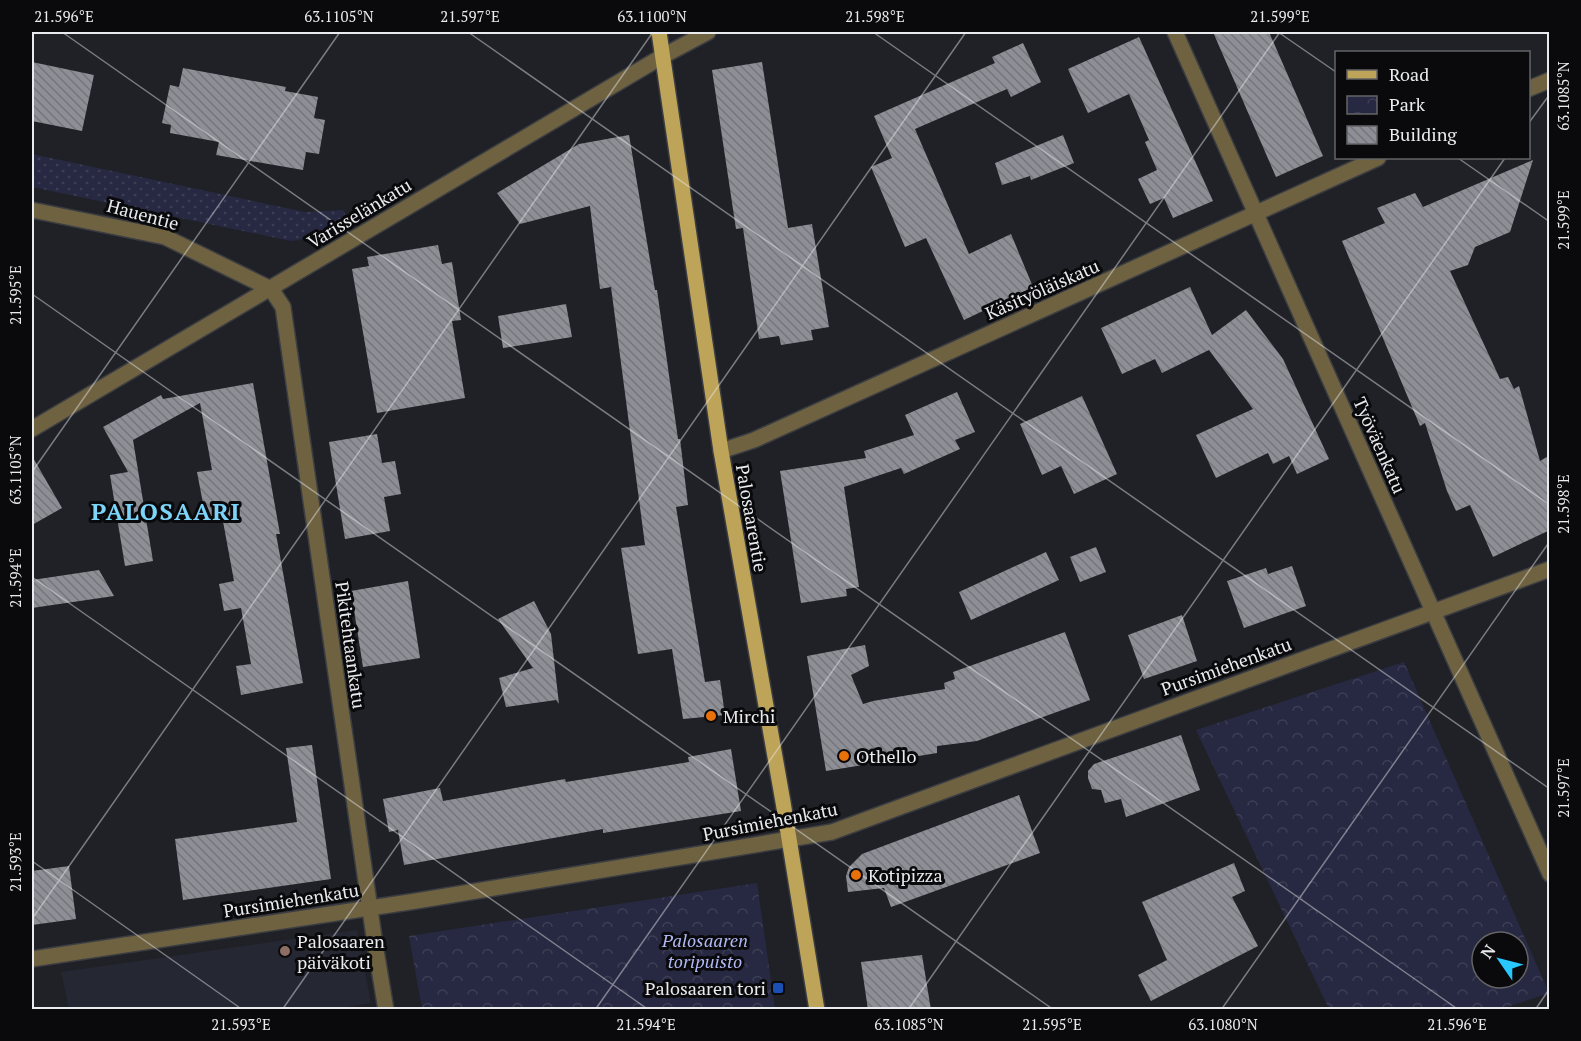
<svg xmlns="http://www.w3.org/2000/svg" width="1581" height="1041" viewBox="0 0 1581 1041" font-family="'PT Serif',serif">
<defs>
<pattern id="grass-dots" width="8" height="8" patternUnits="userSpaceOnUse" patternTransform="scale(1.5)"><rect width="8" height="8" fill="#262941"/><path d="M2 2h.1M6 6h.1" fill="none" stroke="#3b3e54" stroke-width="1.8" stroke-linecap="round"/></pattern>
<pattern id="park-crowns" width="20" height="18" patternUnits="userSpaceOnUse" patternTransform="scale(1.5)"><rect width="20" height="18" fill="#262941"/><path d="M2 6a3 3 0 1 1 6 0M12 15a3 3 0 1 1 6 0" fill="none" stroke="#3b3e54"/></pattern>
<pattern id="building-back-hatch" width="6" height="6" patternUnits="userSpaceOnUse" patternTransform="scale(1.5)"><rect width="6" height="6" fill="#8e8f96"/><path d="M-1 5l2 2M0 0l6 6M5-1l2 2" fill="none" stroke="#75757b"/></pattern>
</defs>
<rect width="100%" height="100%" fill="#1f2126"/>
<path fill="#252732" d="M 357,930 L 371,1003 L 331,1010 L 69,1009 L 61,972 Z"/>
<path fill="url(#grass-dots)" d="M 32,154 L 305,212 L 343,210 L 349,221 L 324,236 L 291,241 L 32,187 Z"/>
<g fill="url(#park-crowns)" fill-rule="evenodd">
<path d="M 1404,662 L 1549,993 L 1501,1009 L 1329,1009 L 1196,730 ZM 1482,942 L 1518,942 L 1518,978 L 1482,978 Z"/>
<path d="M 757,883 L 775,1009 L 422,1009 L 409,936 Z"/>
</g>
<g fill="url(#building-back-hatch)">
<path d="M 1213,32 L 1269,32 L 1323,156 L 1276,177 Z"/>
<path d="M 1139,37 L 1213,201 L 1173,218 L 1164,198 L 1150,204 L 1138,179 L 1157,170 L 1145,142 L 1149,140 L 1129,94 L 1088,113 L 1068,69 Z"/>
<path d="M 1023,43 L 1041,82 L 1011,97 L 1007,89 L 915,129 L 969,254 L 1011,234 L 1033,287 L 964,320 L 926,238 L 905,247 L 871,167 L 892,158 L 874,116 L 995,63 L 992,57 Z"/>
<path d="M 32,62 L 94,75 L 82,131 L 32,121 Z"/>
<path d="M 762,62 L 788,228 L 812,224 L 829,327 L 811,330 L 813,340 L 781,345 L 779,336 L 759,339 L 743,228 L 736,229 L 712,70 Z"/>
<path d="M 183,68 L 286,87 L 285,91 L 318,97 L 314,118 L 325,120 L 319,154 L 306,152 L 303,170 L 216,155 L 219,142 L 170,133 L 171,125 L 162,123 L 170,85 L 179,87 Z"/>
<path d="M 629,135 L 655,290 L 657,290 L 678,439 L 680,439 L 688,505 L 676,507 L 705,682 L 720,680 L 725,715 L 683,719 L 672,649 L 638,654 L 621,548 L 645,545 L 611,287 L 600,289 L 590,206 L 520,224 L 497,193 L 579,144 Z"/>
<path d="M 1063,135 L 1074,163 L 1031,180 L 1030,176 L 1002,185 L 995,163 Z"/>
<path d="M 1533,160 L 1510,232 L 1475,247 L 1468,265 L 1450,271 L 1500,379 L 1508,377 L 1514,389 L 1519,386 L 1540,461 L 1550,455 L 1550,530 L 1493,557 L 1470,505 L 1456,511 L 1447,491 L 1425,423 L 1420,426 L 1342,241 L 1385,223 L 1377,208 L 1415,193 L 1423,207 Z"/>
<path d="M 438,245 L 442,264 L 452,262 L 461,320 L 452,321 L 465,398 L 377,413 L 352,269 L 369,266 L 367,257 Z"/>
<path d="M 1190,287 L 1212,335 L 1246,310 L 1283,359 L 1329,459 L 1297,474 L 1289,456 L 1273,464 L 1268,453 L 1216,478 L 1196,435 L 1253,409 L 1209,350 L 1162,373 L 1155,359 L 1122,374 L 1101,328 Z"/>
<path d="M 566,304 L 572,337 L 503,348 L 498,316 Z"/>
<path d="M 253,383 L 280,534 L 276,534 L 303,683 L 241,695 L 236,666 L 251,664 L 241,608 L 224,611 L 219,584 L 234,581 L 222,516 L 206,519 L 197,472 L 212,470 L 200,403 L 133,440 L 153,561 L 125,566 L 110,475 L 128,472 L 103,427 L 161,395 L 163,399 Z"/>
<path d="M 957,392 L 975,432 L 955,440 L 960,449 L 904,474 L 901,468 L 844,487 L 859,587 L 846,589 L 847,596 L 801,603 L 780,471 L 866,458 L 864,451 L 914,435 L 905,415 Z"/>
<path d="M 1082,396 L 1117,474 L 1074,494 L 1061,466 L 1042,475 L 1020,424 Z"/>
<path d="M 377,434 L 382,463 L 395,461 L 401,494 L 384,497 L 390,531 L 345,539 L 329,442 Z"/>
<path d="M 32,456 L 62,508 L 32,525 Z"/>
<path d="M 1096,547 L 1106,572 L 1080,582 L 1070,557 Z"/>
<path d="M 1046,552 L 1059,580 L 971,620 L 959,592 Z"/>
<path d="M 1292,566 L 1306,606 L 1244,628 L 1227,581 L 1266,568 L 1268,574 Z"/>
<path d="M 99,570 L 114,596 L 32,608 L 32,580 Z"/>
<path d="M 408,581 L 420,658 L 363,667 L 351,591 Z"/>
<path d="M 534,601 L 551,634 L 559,704 L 556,700 L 506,707 L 499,678 L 533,668 L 498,619 Z"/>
<path d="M 1182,615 L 1197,661 L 1144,679 L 1128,635 Z"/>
<path d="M 1065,632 L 1090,700 L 977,741 L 937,746 L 937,753 L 826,771 L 807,656 L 865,645 L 869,666 L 851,675 L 863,704 L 873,701 L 945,689 L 944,683 L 955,679 L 953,672 Z"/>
<path d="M 1181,735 L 1200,790 L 1126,817 L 1121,799 L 1105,803 L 1101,790 L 1092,789 L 1088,778 L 1088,771 L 1094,764 Z"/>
<path d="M 312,745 L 331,879 L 183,900 L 175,839 L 297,822 L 286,748 Z"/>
<path d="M 731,749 L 741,811 L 603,833 L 603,829 L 404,865 L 398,830 L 389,832 L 383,799 L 440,788 L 443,801 L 565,779 L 566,782 L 689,762 L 688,757 Z"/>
<path d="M 1019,795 L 1040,853 L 891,907 L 884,888 L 848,892 L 846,876 L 849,867 L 862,854 Z"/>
<path d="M 1234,863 L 1245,891 L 1232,897 L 1258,946 L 1151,1001 L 1138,975 L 1167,960 L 1142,902 Z"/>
<path d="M 69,866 L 76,919 L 32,925 L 32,871 Z"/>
<path d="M 922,955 L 931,1010 L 868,1010 L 861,962 Z"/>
</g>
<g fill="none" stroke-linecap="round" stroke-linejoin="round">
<g stroke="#3b3d42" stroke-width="18">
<g id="minor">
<path d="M 1175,32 L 1550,874"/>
<path d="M 1528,89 L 1550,80"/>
<path d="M 32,210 L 165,237 L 271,289 L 283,307 L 375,944 L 386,1010"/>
<path d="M 32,429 L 663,56 L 708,32"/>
<path d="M 721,451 L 754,440 L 1378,158"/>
<path d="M 32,959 L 416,901 L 832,832 L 1550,569"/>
</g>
</g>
<g stroke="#3b3d42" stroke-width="18">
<path id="major" d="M 659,32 L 721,451 L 783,802 L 817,1010"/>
</g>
<use href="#minor" stroke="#6e6240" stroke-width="15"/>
<use href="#major" stroke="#bda459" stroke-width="15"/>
</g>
<path fill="none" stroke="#eaebef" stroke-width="1.5" stroke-opacity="0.45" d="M 62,32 L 1459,1010M 468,32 L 1550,789M 873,32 L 1550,505M 1278,32 L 1336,72M 1528,124 L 1550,94M 1458,158 L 1550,222M 32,294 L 1054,1010M 32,472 L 340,32M 32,577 L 649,1010M 32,861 L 243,1010M 32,919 L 653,32M 282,1010 L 966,32M 595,1010 L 1280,32M 908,1010 L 1505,158M 1221,1010 L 1550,541M 1535,1010 L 1550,988"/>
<g fill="#e8710a" stroke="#0a0a0d" stroke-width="2">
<circle cx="711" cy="716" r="6"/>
<circle cx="844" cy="756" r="6"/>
<circle cx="856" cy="875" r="6"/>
</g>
<circle fill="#8d6e63" stroke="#0a0a0d" stroke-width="2" cx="285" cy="951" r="6"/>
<rect fill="#1a4fb4" stroke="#0a0a0d" stroke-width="2" x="772" y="982" width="12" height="12" rx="3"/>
<g text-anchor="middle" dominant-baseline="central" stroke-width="6" stroke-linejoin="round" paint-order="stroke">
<g font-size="18" fill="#eaebef" stroke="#0a0a0d">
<text transform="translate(359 213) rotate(-31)">Varisselänkatu</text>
<text transform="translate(143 214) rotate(15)">Hauentie</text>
<text transform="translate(1042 289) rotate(-24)">Käsityöläiskatu</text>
<text transform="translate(1380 445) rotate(66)">Työväenkatu</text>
<text transform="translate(752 518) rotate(80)">Palosaarentie</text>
<text transform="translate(351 645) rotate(82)">Pikitehtaankatu</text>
<text transform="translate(1226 666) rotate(-20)">Pursimiehenkatu</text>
<text transform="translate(770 821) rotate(-11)">Pursimiehenkatu</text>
<text transform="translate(291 900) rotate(-9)">Pursimiehenkatu</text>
</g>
<g font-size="18" fill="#eaebef" stroke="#0a0a0d" text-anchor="start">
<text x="723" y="716">Mirchi</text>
<text x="856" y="756">Othello</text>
<text x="868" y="875">Kotipizza</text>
<text x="297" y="941">Palosaaren<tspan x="297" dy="21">päiväkoti</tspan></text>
<text x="766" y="988" text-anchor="end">Palosaaren tori</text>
</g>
<g font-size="18" font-style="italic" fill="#b0b9f6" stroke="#0a0a0d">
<text x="705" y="940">Palosaaren<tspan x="705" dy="21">toripuisto</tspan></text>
</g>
<g font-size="24" font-weight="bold" letter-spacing="1.5" fill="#7cd4f9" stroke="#0a0a0d">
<text x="166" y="511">PALOSAARI</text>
</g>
</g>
<rect width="1581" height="1041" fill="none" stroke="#0a0a0d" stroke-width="66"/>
<rect x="1335" y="51" width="195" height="108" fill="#0a0a0d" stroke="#646467" stroke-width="1.5"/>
<rect x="1347" y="70" width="30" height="9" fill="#bda459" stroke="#646467" stroke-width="1.5"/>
<text x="1389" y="81" font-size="18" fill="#eaebef">Road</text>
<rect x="1347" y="96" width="30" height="18" fill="url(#park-crowns)" stroke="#646467" stroke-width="1.5"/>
<text x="1389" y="111" font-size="18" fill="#eaebef">Park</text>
<rect x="1347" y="126" width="30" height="18" fill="url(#building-back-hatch)" stroke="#646467" stroke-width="1.5"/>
<text x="1389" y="141" font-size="18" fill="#eaebef">Building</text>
<g transform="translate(1500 960) rotate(305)"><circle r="28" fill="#0a0a0d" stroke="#646467" stroke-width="1.5"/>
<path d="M0-4.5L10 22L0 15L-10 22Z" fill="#28c8ff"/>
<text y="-9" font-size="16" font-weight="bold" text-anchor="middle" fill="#eaebef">N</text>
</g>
<rect x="33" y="33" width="1515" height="975" fill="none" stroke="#eaebef" stroke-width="2"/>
<g font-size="15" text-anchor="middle" fill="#eaebef">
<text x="64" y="22">21.596°E</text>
<text x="339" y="22">63.1105°N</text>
<text x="470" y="22">21.597°E</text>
<text x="652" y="22">63.1100°N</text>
<text x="875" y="22">21.598°E</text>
<text x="1280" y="22">21.599°E</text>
<text transform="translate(1564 96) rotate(-90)" y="5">63.1085°N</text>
<text transform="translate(1564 220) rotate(-90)" y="5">21.599°E</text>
<text transform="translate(16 295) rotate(-90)" y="5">21.595°E</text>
<text transform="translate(16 470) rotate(-90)" y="5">63.1105°N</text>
<text transform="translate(1564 504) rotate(-90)" y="5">21.598°E</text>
<text transform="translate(16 578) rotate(-90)" y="5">21.594°E</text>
<text transform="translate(1564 788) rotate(-90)" y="5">21.597°E</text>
<text transform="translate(16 862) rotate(-90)" y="5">21.593°E</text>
<text x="241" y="1030">21.593°E</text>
<text x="646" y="1030">21.594°E</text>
<text x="909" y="1030">63.1085°N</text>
<text x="1052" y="1030">21.595°E</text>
<text x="1223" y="1030">63.1080°N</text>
<text x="1457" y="1030">21.596°E</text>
</g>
</svg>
